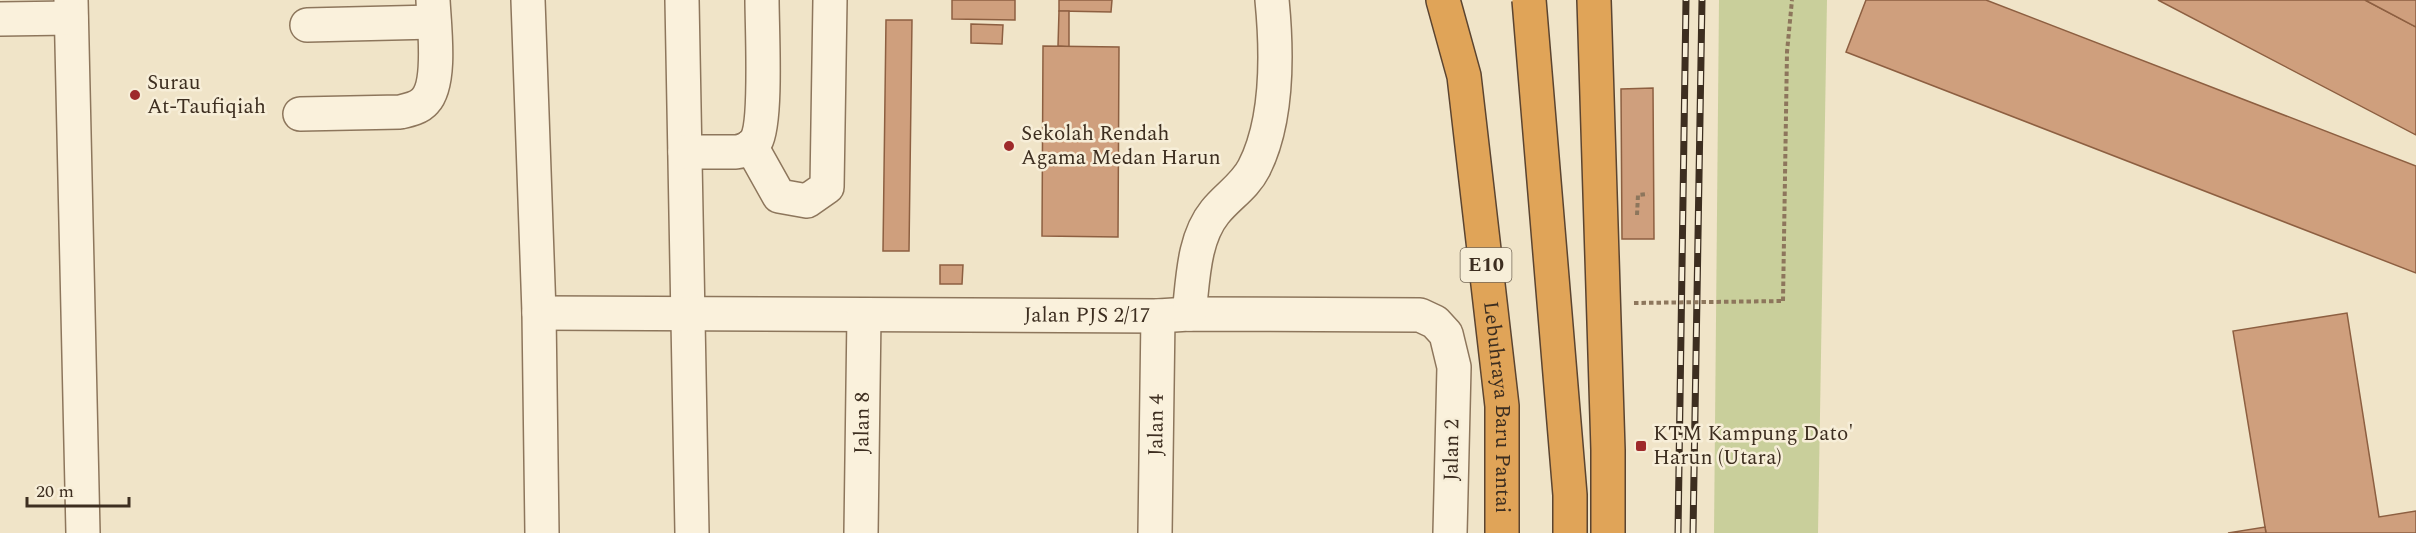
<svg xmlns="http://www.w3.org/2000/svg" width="2416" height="533" viewBox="0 0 2416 533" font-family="Spectral,serif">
<rect width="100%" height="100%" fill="#f0e4c8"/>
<path fill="#c9cf9b" d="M 1719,0 L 1827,0 L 1818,533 L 1714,533 Z"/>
<g fill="#cf9f7d" stroke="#8d5f41" stroke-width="1.5">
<path d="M 952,0 L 1015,0 L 1015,20 L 952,19 Z"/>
<path d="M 1059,0 L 1112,0 L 1111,12 L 1059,11 Z"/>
<path d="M 1866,0 L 1986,0 L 2416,166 L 2416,273 L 1846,52 Z"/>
<path d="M 2158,0 L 2365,0 L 2416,27 L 2416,135 Z"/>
<path d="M 2365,0 L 2416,0 L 2416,27 Z"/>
<path d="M 1059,11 L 1069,11 L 1069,47 L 1058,46 Z"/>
<path d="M 886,20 L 912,20 L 909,251 L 883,251 Z"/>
<path d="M 971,24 L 1003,25 L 1002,44 L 971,43 Z"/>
<path d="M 1043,46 L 1119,47 L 1118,237 L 1042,236 Z"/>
<path d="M 1653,88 L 1654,239 L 1622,239 L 1621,89 Z"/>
<path d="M 940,265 L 963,265 L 962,284 L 940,284 Z"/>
<path d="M 2347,313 L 2379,517 L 2416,511 L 2416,533 L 2266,533 L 2233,331 Z"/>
<path d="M 2265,527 L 2266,533 L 2228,533 Z"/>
</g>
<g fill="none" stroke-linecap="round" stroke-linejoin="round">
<g stroke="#8d765c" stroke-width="36">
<g id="minor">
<path d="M 71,0 L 83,533"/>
<path d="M 528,0 L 539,313 L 542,533"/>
<path d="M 682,0 L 692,533"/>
<path d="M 0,19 L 71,18"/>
<path d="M 307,25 L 434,22"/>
<path d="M 300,114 L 400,112 C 409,110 419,108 425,101 C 442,83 434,24 433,0"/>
<path d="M 751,146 L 779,196 L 807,201 L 827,187 L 830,0"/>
<path d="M 685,152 L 736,152 C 744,151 751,148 756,141 C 767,122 762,27 762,0"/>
<path id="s1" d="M 539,313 L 1158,316 L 1189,314 L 1420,315 L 1435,322 L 1446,334 L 1454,367 L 1450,533"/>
<path d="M 1189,314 C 1193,281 1193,239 1215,212 C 1228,196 1245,186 1254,168 C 1278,121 1277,51 1272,0"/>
<path id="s2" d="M 861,533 L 864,315"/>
<path id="s3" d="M 1155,533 L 1158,316"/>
</g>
</g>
<g stroke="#5b4430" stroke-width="36">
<g id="highway">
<path id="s4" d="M 1443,0 L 1464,76 L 1502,406 L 1502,533"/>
<path d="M 1594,0 L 1608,450 L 1608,533"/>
</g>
</g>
<g stroke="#8d765c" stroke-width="4" stroke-dasharray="4.5 3" stroke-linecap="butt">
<path d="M 1637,215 L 1638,195 L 1648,194"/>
<path d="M 1783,301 L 1787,52 L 1792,0"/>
</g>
<use href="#minor" stroke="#faf1dc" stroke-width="33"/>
<use href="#highway" stroke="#e0a458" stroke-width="33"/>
<g stroke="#3d2e20" stroke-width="7">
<g id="rail">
<path d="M 1678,533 L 1686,0"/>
<path d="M 1693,533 L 1702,0"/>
</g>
</g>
<use href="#rail" stroke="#f7eed8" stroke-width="4.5" stroke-dasharray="14" stroke-linecap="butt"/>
<g stroke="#5b4430" stroke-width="36" stroke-linecap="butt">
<path id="highway-bridge" d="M 1529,0 L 1570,495 L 1570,533"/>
</g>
<path stroke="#8d765c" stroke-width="4" stroke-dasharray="4.5 3" stroke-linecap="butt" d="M 1634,303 L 1783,301"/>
<use href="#highway-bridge" stroke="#e0a458" stroke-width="33"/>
</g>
<g fill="#9e2a2b" stroke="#f7eed8" stroke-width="2">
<circle cx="135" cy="95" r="6"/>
<circle cx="1009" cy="146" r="6"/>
<rect x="1635" y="440" width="12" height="12" rx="3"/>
</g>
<g text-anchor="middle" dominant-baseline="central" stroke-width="5" stroke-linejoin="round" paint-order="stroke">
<rect fill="#f7eed8" stroke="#756857" stroke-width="1.5" x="1460.5" y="248" width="51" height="34" rx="4.5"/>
<g font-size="20" font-weight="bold" fill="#3d2e20">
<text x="1486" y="265">E10</text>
</g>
<g font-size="21" fill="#3d2e20" stroke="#f7eed8" text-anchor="start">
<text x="147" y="83">Surau<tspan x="147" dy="24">At-Taufiqiah</tspan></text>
<text x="1021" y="134">Sekolah Rendah<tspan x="1021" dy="24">Agama Medan Harun</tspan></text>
<text x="1653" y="434">KTM Kampung Dato'<tspan x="1653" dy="24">Harun (Utara)</tspan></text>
</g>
<g font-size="21" fill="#3d2e20" stroke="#f7eed8">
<text stroke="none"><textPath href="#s1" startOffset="548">Jalan PJS 2/17</textPath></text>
<text stroke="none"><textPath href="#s4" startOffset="412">Lebuhraya Baru Pantai</textPath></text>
<text stroke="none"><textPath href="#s2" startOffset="110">Jalan 8</textPath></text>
<text stroke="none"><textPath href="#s3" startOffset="108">Jalan 4</textPath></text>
<text transform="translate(1452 450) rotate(-89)">Jalan 2</text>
</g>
</g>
<path d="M27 497v9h102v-9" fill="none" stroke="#3d2e20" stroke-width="3"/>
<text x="36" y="497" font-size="18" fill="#3d2e20" stroke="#f7eed8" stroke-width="4.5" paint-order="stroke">20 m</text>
</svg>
